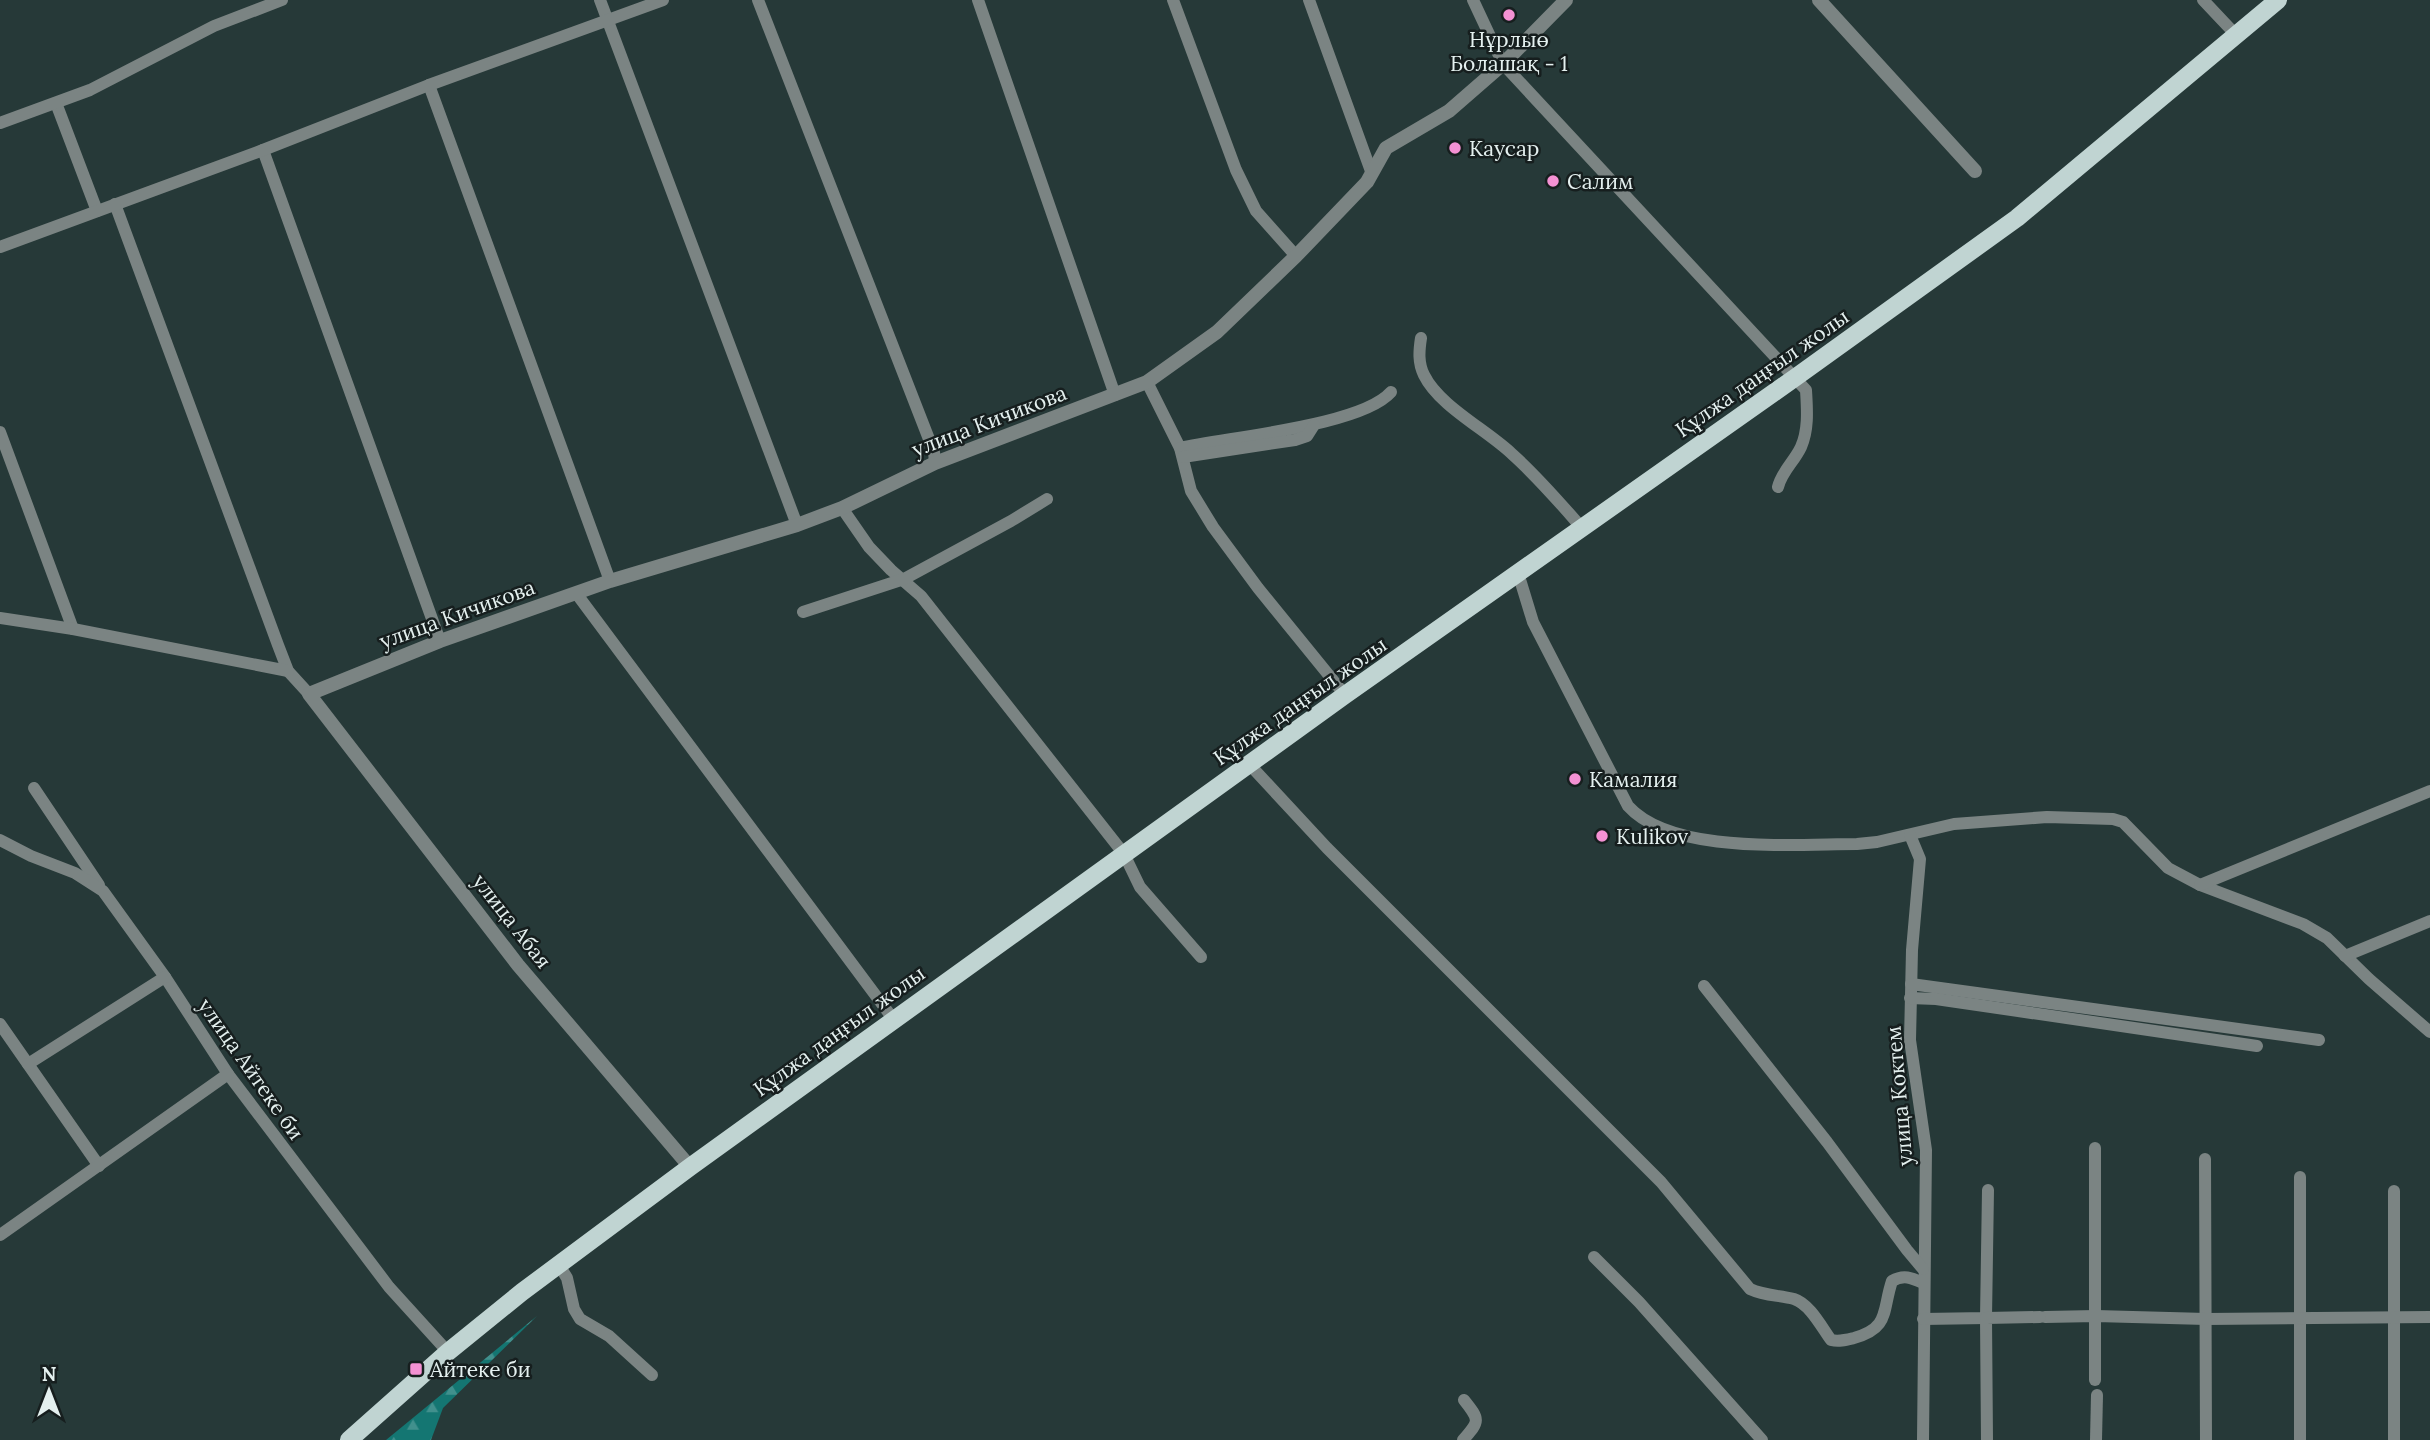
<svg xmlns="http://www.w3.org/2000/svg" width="2430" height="1440" viewBox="0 0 2430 1440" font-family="Lora,serif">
<defs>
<pattern id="forest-firs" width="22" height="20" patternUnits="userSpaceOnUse" patternTransform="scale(1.75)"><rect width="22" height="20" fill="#147672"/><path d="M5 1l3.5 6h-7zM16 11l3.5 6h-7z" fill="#41908d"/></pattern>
</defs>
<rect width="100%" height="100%" fill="#263938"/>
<path fill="url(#forest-firs)" d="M 537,1316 L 443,1408 L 431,1440 L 386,1440 Z"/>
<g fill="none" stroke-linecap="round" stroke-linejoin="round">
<g stroke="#7b8483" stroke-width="12">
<path d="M 600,0 L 797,525"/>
<path d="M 758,0 L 934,452 L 935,463"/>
<path d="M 978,0 L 1115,395"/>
<path d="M 1173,0 L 1236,170 L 1256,211 L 1296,256"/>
<path d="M 1309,0 L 1372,174"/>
<path d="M 1473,0 L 1503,64 L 1806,390 C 1807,408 1809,429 1801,447 C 1794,462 1782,471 1778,487"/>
<path d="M 2203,0 L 2237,36"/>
<path d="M 429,85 L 610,581"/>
<path d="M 56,103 L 97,211"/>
<path d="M 0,123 L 90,90 L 214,26 L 282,0"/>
<path d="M 263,150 L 440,641"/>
<path d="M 115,204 L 278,645 L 288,671 L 309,694"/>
<path d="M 0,247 L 263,150 L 429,85 L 663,0"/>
<path d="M 1421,338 C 1419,351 1418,363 1424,375 C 1439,406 1487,430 1512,454 C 1538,477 1560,503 1582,528"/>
<path d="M 1147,382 L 1180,448 L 1191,491 L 1213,527 L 1258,588 L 1345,695"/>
<path d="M 0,432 L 73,629"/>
<path d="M 1180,448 C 1228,437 1361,426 1391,392"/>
<path d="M 1183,457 L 1295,440 L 1307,436 L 1314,425"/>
<path d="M 842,508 L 869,547 L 891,570 L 921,596 L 1124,854 L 1140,887 L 1201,957"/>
<path d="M 1518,573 L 1533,622 L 1628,806 C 1672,855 1795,844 1857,844 L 1877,842 L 1954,824 L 2047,817 L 2113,819 L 2123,822 L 2168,868 L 2200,885 L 2303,924 L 2327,938 L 2369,979 L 2430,1032"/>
<path d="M 576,593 L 894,1020"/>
<path d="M 803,612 L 904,579 L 1011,521 L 1047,499"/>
<path d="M 0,618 L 73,629 L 288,671"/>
<path d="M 1249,764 L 1327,848 L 1661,1182 L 1750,1289 C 1765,1296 1779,1295 1794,1299 C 1810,1304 1822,1328 1831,1340 C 1839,1342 1846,1340 1854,1338 C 1890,1328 1882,1311 1892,1281 C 1904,1274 1912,1278 1923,1283"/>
<path d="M 34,788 L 99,885"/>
<path d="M 1910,835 L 1920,859 L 1912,950 L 1910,1040 L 1926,1150 L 1923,1440"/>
<path d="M 0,840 L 31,856 L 75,873 L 103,891 L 165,977 L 228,1074 L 389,1287 L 448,1352"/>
<path d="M 2200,885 L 2430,791"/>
<path d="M 2345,956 L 2430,921"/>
<path d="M 1911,984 L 2319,1040"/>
<path d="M 1704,986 L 1827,1142 L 1907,1250 L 1923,1269"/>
<path d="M 1910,998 L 1936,999 L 2257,1046"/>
<path d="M 0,1024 L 99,1166"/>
<path d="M 28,1064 L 165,977"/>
<path d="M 2205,1159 L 2206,1440"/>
<path d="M 2300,1177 L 2300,1440"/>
<path d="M 2394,1191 L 2394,1440"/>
<path d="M 0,1235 L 228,1074"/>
<path d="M 1594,1257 L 1639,1302 L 1762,1440"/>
<path d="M 559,1265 L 567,1278 L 574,1309 L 580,1319 L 609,1336 L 652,1375"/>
<path d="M 2045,1317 L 2096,1316 L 2206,1319 L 2430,1317"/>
<path d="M 1923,1319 L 1986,1318 L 1988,1190"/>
<path d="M 2095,1380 L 2095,1148"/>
<path d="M 1463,1440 C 1480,1421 1480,1420 1464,1400"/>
<path d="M 1987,1440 L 1986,1318 L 2040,1317"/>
<path d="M 2096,1440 L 2097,1395"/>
</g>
<g stroke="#7b8483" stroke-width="14">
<path d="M 1819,0 L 1975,171"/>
<path d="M 690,1167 L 518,965 L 309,694 L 440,641 L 610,581 L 797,525 L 842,508 L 935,463 L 1147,382 L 1217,332 L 1296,256 L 1367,182 L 1386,148 L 1449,111 L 1503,64 L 1566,0"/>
</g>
<path stroke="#c0d4d2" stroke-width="18" d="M 349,1440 L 448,1352 L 522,1292 L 690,1167 L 1345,695 L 1796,377 L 2017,218 L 2278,0"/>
</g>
<g fill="#f491d3" stroke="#161e1e" stroke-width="2.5">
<circle cx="1509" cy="15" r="7"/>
<circle cx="1455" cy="148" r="7"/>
<circle cx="1553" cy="181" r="7"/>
<circle cx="1575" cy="779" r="7"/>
<circle cx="1602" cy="836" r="7"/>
<rect x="409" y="1362" width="14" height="14" rx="3.5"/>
</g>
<g text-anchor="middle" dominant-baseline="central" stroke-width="5" stroke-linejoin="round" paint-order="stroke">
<g font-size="21" fill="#e4f0ef" stroke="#161e1e" text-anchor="start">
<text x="1509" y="39" text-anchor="middle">Нұрлыө<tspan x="1509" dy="24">Болашақ - 1</tspan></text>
<text x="1469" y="148">Каусар</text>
<text x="1567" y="181">Салим</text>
<text x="1589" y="779">Камалия</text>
<text x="1616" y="836">Kulikov</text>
<text x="430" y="1369">Айтеке би</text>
</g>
<g font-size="21" fill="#e4f0ef" stroke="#161e1e">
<text transform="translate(1762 373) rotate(-35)">Құлжа даңғыл жолы</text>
<text transform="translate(989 421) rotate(-21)">улица Кичикова</text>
<text transform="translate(457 614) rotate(-20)">улица Кичикова</text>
<text transform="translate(1300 701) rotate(-35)">Құлжа даңғыл жолы</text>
<text transform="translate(512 921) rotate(52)">улица Абая</text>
<text transform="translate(839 1031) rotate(-36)">Құлжа даңғыл жолы</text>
<text transform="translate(251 1069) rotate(55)">улица Айтеке би</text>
<text transform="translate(1899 1096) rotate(-95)">улица Коктем</text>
</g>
</g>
<g transform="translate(49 1391)" stroke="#161e1e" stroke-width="5" paint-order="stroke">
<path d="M0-5L12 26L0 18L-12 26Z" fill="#e4f0ef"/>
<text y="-10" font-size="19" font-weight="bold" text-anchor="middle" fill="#e4f0ef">N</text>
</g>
</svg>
